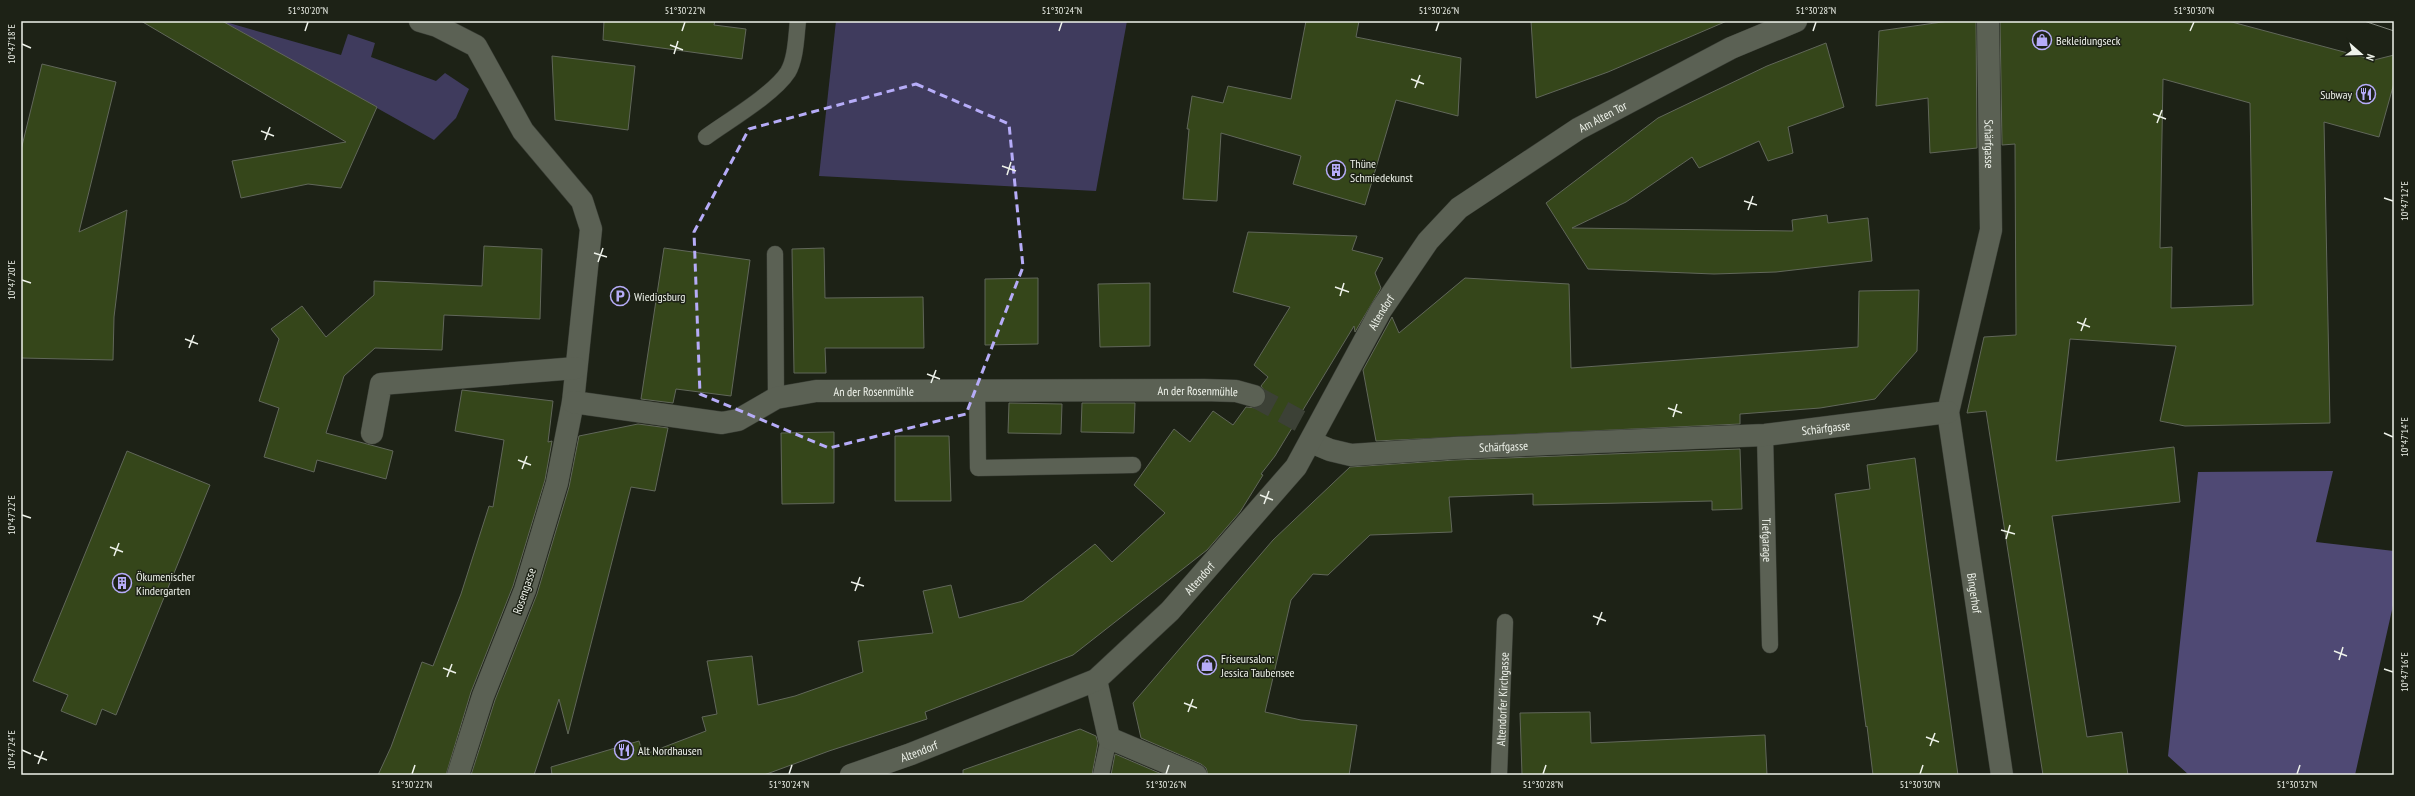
<svg xmlns="http://www.w3.org/2000/svg" width="2415" height="796" viewBox="0 0 2415 796" font-family="'PT Sans Narrow',sans-serif">
<rect width="100%" height="100%" fill="#1d2216"/>
<g fill="#3f3b5d">
<path d="M 222,21 L 341,55 L 348,34 L 375,43 L 371,57 L 436,81 L 445,73 L 469,89 L 456,118 L 434,140 Z"/>
<path d="M 836,21 L 1127,21 L 1096,191 L 819,176 Z"/>
</g>
<path fill="#4f4974" d="M 2333,471 L 2316,542 L 2394,551 L 2394,601 L 2355,775 L 2189,775 L 2168,756 L 2198,472 Z"/>
<g fill="#35461a" stroke="#61675a" fill-rule="evenodd">
<path d="M 141,21 L 222,21 L 377,107 L 341,188 L 308,184 L 241,198 L 232,161 L 346,142 Z"/>
<path d="M 604,21 L 715,21 L 714,25 L 746,29 L 742,59 L 603,40 Z"/>
<path d="M 1306,21 L 1359,21 L 1356,37 L 1461,58 L 1458,116 L 1396,100 L 1365,205 L 1293,184 L 1301,156 L 1221,133 L 1217,201 L 1183,199 L 1189,129 L 1187,129 L 1192,96 L 1223,103 L 1228,86 L 1291,99 Z"/>
<path d="M 1531,21 L 1727,21 L 1608,72 L 1536,98 Z"/>
<path d="M 1949,21 L 1976,21 L 1977,148 L 1930,153 L 1928,98 L 1876,106 L 1879,31 Z"/>
<path d="M 2000,21 L 2228,21 L 2374,60 L 2394,55 L 2394,83 L 2379,137 L 2324,122 L 2330,423 L 2185,426 L 2160,421 L 2176,346 L 2070,339 L 2056,461 L 2174,447 L 2180,502 L 2052,516 L 2087,737 L 2122,732 L 2128,775 L 2043,775 L 1986,411 L 1967,413 L 1984,337 L 2016,335 L 2015,144 L 2002,145 ZM 2163,79 L 2250,103 L 2253,305 L 2171,308 L 2172,247 L 2160,248 Z"/>
<path d="M 1826,43 L 1844,107 L 1788,127 L 1793,153 L 1768,161 L 1759,141 L 1699,168 L 1692,157 L 1626,202 L 1572,228 L 1793,231 L 1792,220 L 1827,215 L 1828,223 L 1868,218 L 1872,261 L 1776,272 L 1714,274 L 1588,269 L 1546,203 L 1658,118 L 1767,66 Z"/>
<path d="M 552,56 L 635,66 L 628,130 L 555,120 Z"/>
<path d="M 42,64 L 116,82 L 79,232 L 127,210 L 114,317 L 113,360 L 21,358 L 21,150 Z"/>
<path d="M 1248,232 L 1357,236 L 1352,250 L 1383,258 L 1375,273 L 1381,288 L 1355,332 L 1354,326 L 1275,456 L 1261,474 L 1263,475 L 1240,512 L 1207,550 L 1073,655 L 925,712 L 927,719 L 829,751 L 764,775 L 552,775 L 551,767 L 639,741 L 643,755 L 706,731 L 702,717 L 717,714 L 707,661 L 752,656 L 758,705 L 795,696 L 863,672 L 858,641 L 933,633 L 923,591 L 951,585 L 959,618 L 1023,601 L 1095,544 L 1112,562 L 1165,513 L 1134,485 L 1174,429 L 1190,442 L 1213,411 L 1233,425 L 1246,407 L 1257,408 L 1266,400 L 1266,393 L 1261,386 L 1268,377 L 1254,365 L 1290,307 L 1233,292 Z"/>
<path d="M 484,246 L 542,249 L 540,319 L 444,315 L 442,350 L 375,348 L 344,376 L 326,433 L 393,451 L 386,479 L 317,460 L 314,472 L 264,457 L 279,408 L 259,401 L 279,339 L 271,329 L 302,306 L 326,337 L 374,295 L 374,281 L 482,286 Z"/>
<path d="M 664,248 L 750,260 L 731,396 L 676,389 L 673,403 L 641,399 Z"/>
<path d="M 824,248 L 825,298 L 923,297 L 924,348 L 825,348 L 826,373 L 794,373 L 792,249 Z"/>
<path d="M 1038,278 L 1038,344 L 985,345 L 985,279 Z"/>
<path d="M 1465,278 L 1569,284 L 1571,368 L 1858,347 L 1859,291 L 1919,290 L 1917,351 L 1875,399 L 1820,408 L 1740,414 L 1740,424 L 1376,441 L 1363,370 L 1392,317 L 1399,333 Z"/>
<path d="M 1150,283 L 1150,346 L 1100,347 L 1098,284 Z"/>
<path d="M 462,390 L 553,401 L 548,442 L 552,441 L 545,480 L 513,586 L 471,692 L 446,775 L 378,775 L 391,747 L 422,662 L 433,666 L 461,594 L 489,506 L 493,507 L 504,440 L 455,431 Z"/>
<path d="M 1009,403 L 1062,404 L 1061,434 L 1008,433 Z"/>
<path d="M 1082,403 L 1135,403 L 1134,433 L 1081,432 Z"/>
<path d="M 638,424 L 668,428 L 655,491 L 631,487 L 568,734 L 559,699 L 534,775 L 471,775 L 495,700 L 537,594 L 569,487 L 579,436 Z"/>
<path d="M 834,432 L 834,503 L 782,504 L 781,433 Z"/>
<path d="M 895,436 L 949,436 L 951,501 L 895,501 Z"/>
<path d="M 1740,449 L 1742,509 L 1712,510 L 1712,501 L 1533,505 L 1533,494 L 1449,497 L 1452,532 L 1370,535 L 1328,575 L 1313,574 L 1291,600 L 1265,712 L 1301,720 L 1357,725 L 1349,775 L 1208,775 L 1206,768 L 1201,764 L 1141,738 L 1133,703 L 1273,540 L 1350,467 L 1455,460 Z"/>
<path d="M 127,451 L 210,485 L 116,715 L 102,709 L 96,725 L 61,711 L 68,695 L 33,681 Z"/>
<path d="M 1915,458 L 1927,550 L 1958,775 L 1873,775 L 1867,726 L 1866,727 L 1835,494 L 1870,489 L 1867,465 Z"/>
<path d="M 1590,712 L 1591,743 L 1765,735 L 1767,775 L 1522,775 L 1520,713 Z"/>
<path d="M 1080,729 L 1096,736 L 1098,743 L 1092,775 L 963,775 L 963,770 Z"/>
<path d="M 1115,754 L 1164,775 L 1111,775 Z"/>
</g>
<g fill="none" stroke-linecap="round" stroke-linejoin="round">
<path stroke="#3c4136" stroke-width="22" stroke-dasharray="22 11" stroke-linecap="butt" d="M 1254,396 L 1300,421"/>
<g stroke="#3a3e36" stroke-width="17">
<g id="service">
<path d="M 706,137 C 728,121 774,94 788,72 C 796,58 796,37 798,21"/>
<path d="M 775,254 L 776,398"/>
<path d="M 977,390 L 978,468 L 1133,465"/>
<path id="s1" d="M 1765,435 L 1770,645"/>
<path d="M 1101,775 L 1109,738"/>
<path id="s2" d="M 1499,775 L 1505,622"/>
</g>
</g>
<g stroke="#3a3e36" stroke-width="23">
<g id="minor">
<path d="M 420,21 L 437,26 L 476,46 L 523,131 L 582,201 L 591,229 L 573,402 L 557,483 L 525,590 L 483,696 L 458,775"/>
<path id="s3" d="M 1988,21 L 1991,230 L 1948,412 L 2002,775"/>
<path id="s4" d="M 573,402 L 722,423 L 738,420 L 776,398 L 816,391 L 1204,390 L 1236,391 L 1254,396"/>
<path d="M 372,433 L 381,384 L 576,368"/>
<path id="s5" d="M 1311,442 L 1330,450 L 1351,455 L 1454,448 L 1765,435 L 1948,412"/>
<path d="M 1096,680 L 1109,738 L 1196,775"/>
<path id="s6" d="M 851,775 L 911,754 L 1096,680 L 1170,611 L 1296,467 L 1381,310 L 1428,241 L 1459,208 L 1578,129 L 1731,48 L 1796,21"/>
</g>
</g>
<use href="#service" stroke="#5b6154" stroke-width="16"/>
<use href="#minor" stroke="#5b6154" stroke-width="22"/>
<path stroke="#7f847a" stroke-width="1" d="M 2364,21 L 2394,31"/>
</g>
<path fill="none" stroke="#b6acf8" stroke-width="3" stroke-dasharray="8 5" stroke-linejoin="round" d="M 916,84 L 1009,124 L 1023,267 L 966,414 L 829,448 L 700,394 L 694,232 L 749,129 Z"/>
<path fill="none" stroke="#eef2ea" stroke-width="1.5" d="M 305,31 L 308,22M 682,31 L 685,22M 1059,31 L 1062,22M 1436,31 L 1439,22M 1813,31 L 1816,22M 2190,31 L 2194,22M 22,44 L 31,48M 670,45 L 683,50M 674,54 L 678,41M 1411,79 L 1424,84M 1415,88 L 1420,75M 2153,114 L 2166,119M 2157,123 L 2162,110M 261,131 L 274,136M 265,140 L 270,127M 1002,166 L 1016,171M 1007,175 L 1011,162M 2384,198 L 2393,201M 1744,201 L 1757,205M 1748,210 L 1753,196M 594,253 L 607,257M 598,262 L 603,248M 22,280 L 31,283M 1335,287 L 1349,292M 1340,296 L 1344,283M 2077,322 L 2090,327M 2081,331 L 2086,318M 185,339 L 198,344M 189,348 L 194,335M 927,374 L 940,379M 931,383 L 936,370M 1668,408 L 1682,413M 1673,417 L 1677,404M 2384,433 L 2393,437M 518,460 L 531,465M 522,469 L 527,456M 1260,495 L 1273,500M 1264,504 L 1269,491M 22,515 L 31,518M 2001,530 L 2015,534M 2006,539 L 2010,525M 110,547 L 123,552M 114,556 L 119,543M 851,582 L 864,586M 855,591 L 860,577M 1593,616 L 1606,621M 1597,625 L 1602,612M 2334,651 L 2347,656M 2339,660 L 2343,647M 443,668 L 456,673M 2384,669 L 2393,672M 447,677 L 452,664M 1184,703 L 1197,708M 1188,712 L 1193,699M 1926,737 L 1939,742M 1930,746 L 1935,733M 22,750 L 31,754M 34,755 L 47,760M 38,764 L 43,751M 412,774 L 415,765M 789,774 L 792,765M 1166,774 L 1169,765M 1543,774 L 1546,765M 1920,774 L 1923,765M 2297,774 L 2300,765"/>
<defs>
<g id="shop-ring" transform="scale(1)"><circle r="9.5" fill="#1d2216" stroke="#b6acf8" stroke-width="1.5"/><path d="M-5-2.5h2.3a2.7 3.5 0 0 1 5.4 0H5L5.5 6h-11ZM-1.5-2.5h3a1.5 2.3 0 0 0-3 0Z" fill="#b6acf8"/></g>
<g id="restaurant-ring" transform="scale(1)"><circle r="9.5" fill="#1d2216" stroke="#b6acf8" stroke-width="1.5"/><path d="M-5-6h1v4h1v-4h1v4h1v-4h1v5L-1.5 .5V6h-2V.5L-5-1ZM5-6V6H3V1.5H1.5Q1.5-4 5-6Z" fill="#b6acf8"/></g>
<g id="building-ring" transform="scale(1)"><circle r="9.5" fill="#1d2216" stroke="#b6acf8" stroke-width="1.5"/><path d="M-4-6H4V6H1V3H-1V6H-4ZM-2.5-4.3h1.7v1.8h-1.7ZM.8-4.3h1.7v1.8H.8ZM-2.5-1h1.7V.8h-1.7ZM.8-1h1.7V.8H.8Z" fill="#b6acf8"/></g>
<g id="parking-ring" transform="scale(1)"><circle r="9.5" fill="#1d2216" stroke="#b6acf8" stroke-width="1.5"/><path d="M-3.5-5.5H1a3.5 3.5 0 0 1 0 7H-1V5.5H-3.5ZM-1-3.4V-.6H.8a1.4 1.4 0 0 0 0-2.8Z" fill="#b6acf8"/></g>
</defs>
<g fill-rule="evenodd">
<use href="#shop-ring" x="2042" y="40"/>
<use href="#restaurant-ring" x="2366" y="94"/>
<use href="#building-ring" x="1336" y="170"/>
<use href="#parking-ring" x="620" y="296"/>
<use href="#building-ring" x="122" y="583"/>
<use href="#shop-ring" x="1207" y="665"/>
<use href="#restaurant-ring" x="624" y="750"/>
</g>
<g text-anchor="middle" dominant-baseline="central" stroke-width="3" stroke-linejoin="round" paint-order="stroke">
<g font-size="12" fill="#eef2ea" stroke="#1d2216" text-anchor="start">
<text x="2056" y="40">Bekleidungseck</text>
<text x="2352" y="94" text-anchor="end">Subway</text>
<text x="1350" y="163">Thüne<tspan x="1350" dy="14">Schmiedekunst</tspan></text>
<text x="634" y="296">Wiedigsburg</text>
<text x="136" y="576">Ökumenischer<tspan x="136" dy="14">Kindergarten</tspan></text>
<text x="1221" y="658">Friseursalon:<tspan x="1221" dy="14">Jessica Taubensee</tspan></text>
<text x="638" y="750">Alt Nordhausen</text>
</g>
<g font-size="12" fill="#eef2ea" stroke="#1d2216">
<text stroke="none"><textPath href="#s6" startOffset="1033">Am Alten Tor</textPath></text>
<text stroke="none"><textPath href="#s3" startOffset="123">Schärfgasse</textPath></text>
<text stroke="none"><textPath href="#s6" startOffset="732">Altendorf</textPath></text>
<text stroke="none"><textPath href="#s4" startOffset="309">An der Rosenmühle</textPath></text>
<text stroke="none"><textPath href="#s4" startOffset="633">An der Rosenmühle</textPath></text>
<text stroke="none"><textPath href="#s5" startOffset="518">Schärfgasse</textPath></text>
<text stroke="none"><textPath href="#s5" startOffset="195">Schärfgasse</textPath></text>
<text stroke="none"><textPath href="#s1" startOffset="105">Tiefgarage</textPath></text>
<text stroke="none"><textPath href="#s6" startOffset="408">Altendorf</textPath></text>
<text transform="translate(524 591) rotate(-71)">Rosengasse</text>
<text stroke="none"><textPath href="#s3" startOffset="579">Bingerhof</textPath></text>
<text stroke="none"><textPath href="#s2" startOffset="76">Altendorfer Kirchgasse</textPath></text>
<text stroke="none"><textPath href="#s6" startOffset="72">Altendorf</textPath></text>
</g>
</g>
<rect width="2415" height="796" fill="none" stroke="#1d2216" stroke-width="44"/>
<g transform="translate(2361 54) rotate(110)" stroke="#1d2216" stroke-width="3" paint-order="stroke">
<path d="M0-3L7 15L0 10L-7 15Z" fill="#eef2ea"/>
<text y="-6" font-size="11" font-weight="bold" text-anchor="middle" fill="#eef2ea">N</text>
</g>
<rect x="22" y="22" width="2371" height="752" fill="none" stroke="#eef2ea" stroke-width="1.5"/>
<g font-size="10" text-anchor="middle" fill="#eef2ea">
<text x="308" y="14">51°30'20"N</text>
<text x="685" y="14">51°30'22"N</text>
<text x="1062" y="14">51°30'24"N</text>
<text x="1439" y="14">51°30'26"N</text>
<text x="1816" y="14">51°30'28"N</text>
<text x="2194" y="14">51°30'30"N</text>
<text transform="translate(11 44) rotate(-90)" y="4">10°47'18"E</text>
<text transform="translate(2404 201) rotate(-90)" y="4">10°47'12"E</text>
<text transform="translate(11 280) rotate(-90)" y="4">10°47'20"E</text>
<text transform="translate(2404 437) rotate(-90)" y="4">10°47'14"E</text>
<text transform="translate(11 515) rotate(-90)" y="4">10°47'22"E</text>
<text transform="translate(2404 672) rotate(-90)" y="4">10°47'16"E</text>
<text transform="translate(11 750) rotate(-90)" y="4">10°47'24"E</text>
<text x="412" y="788">51°30'22"N</text>
<text x="789" y="788">51°30'24"N</text>
<text x="1166" y="788">51°30'26"N</text>
<text x="1543" y="788">51°30'28"N</text>
<text x="1920" y="788">51°30'30"N</text>
<text x="2297" y="788">51°30'32"N</text>
</g>
</svg>
